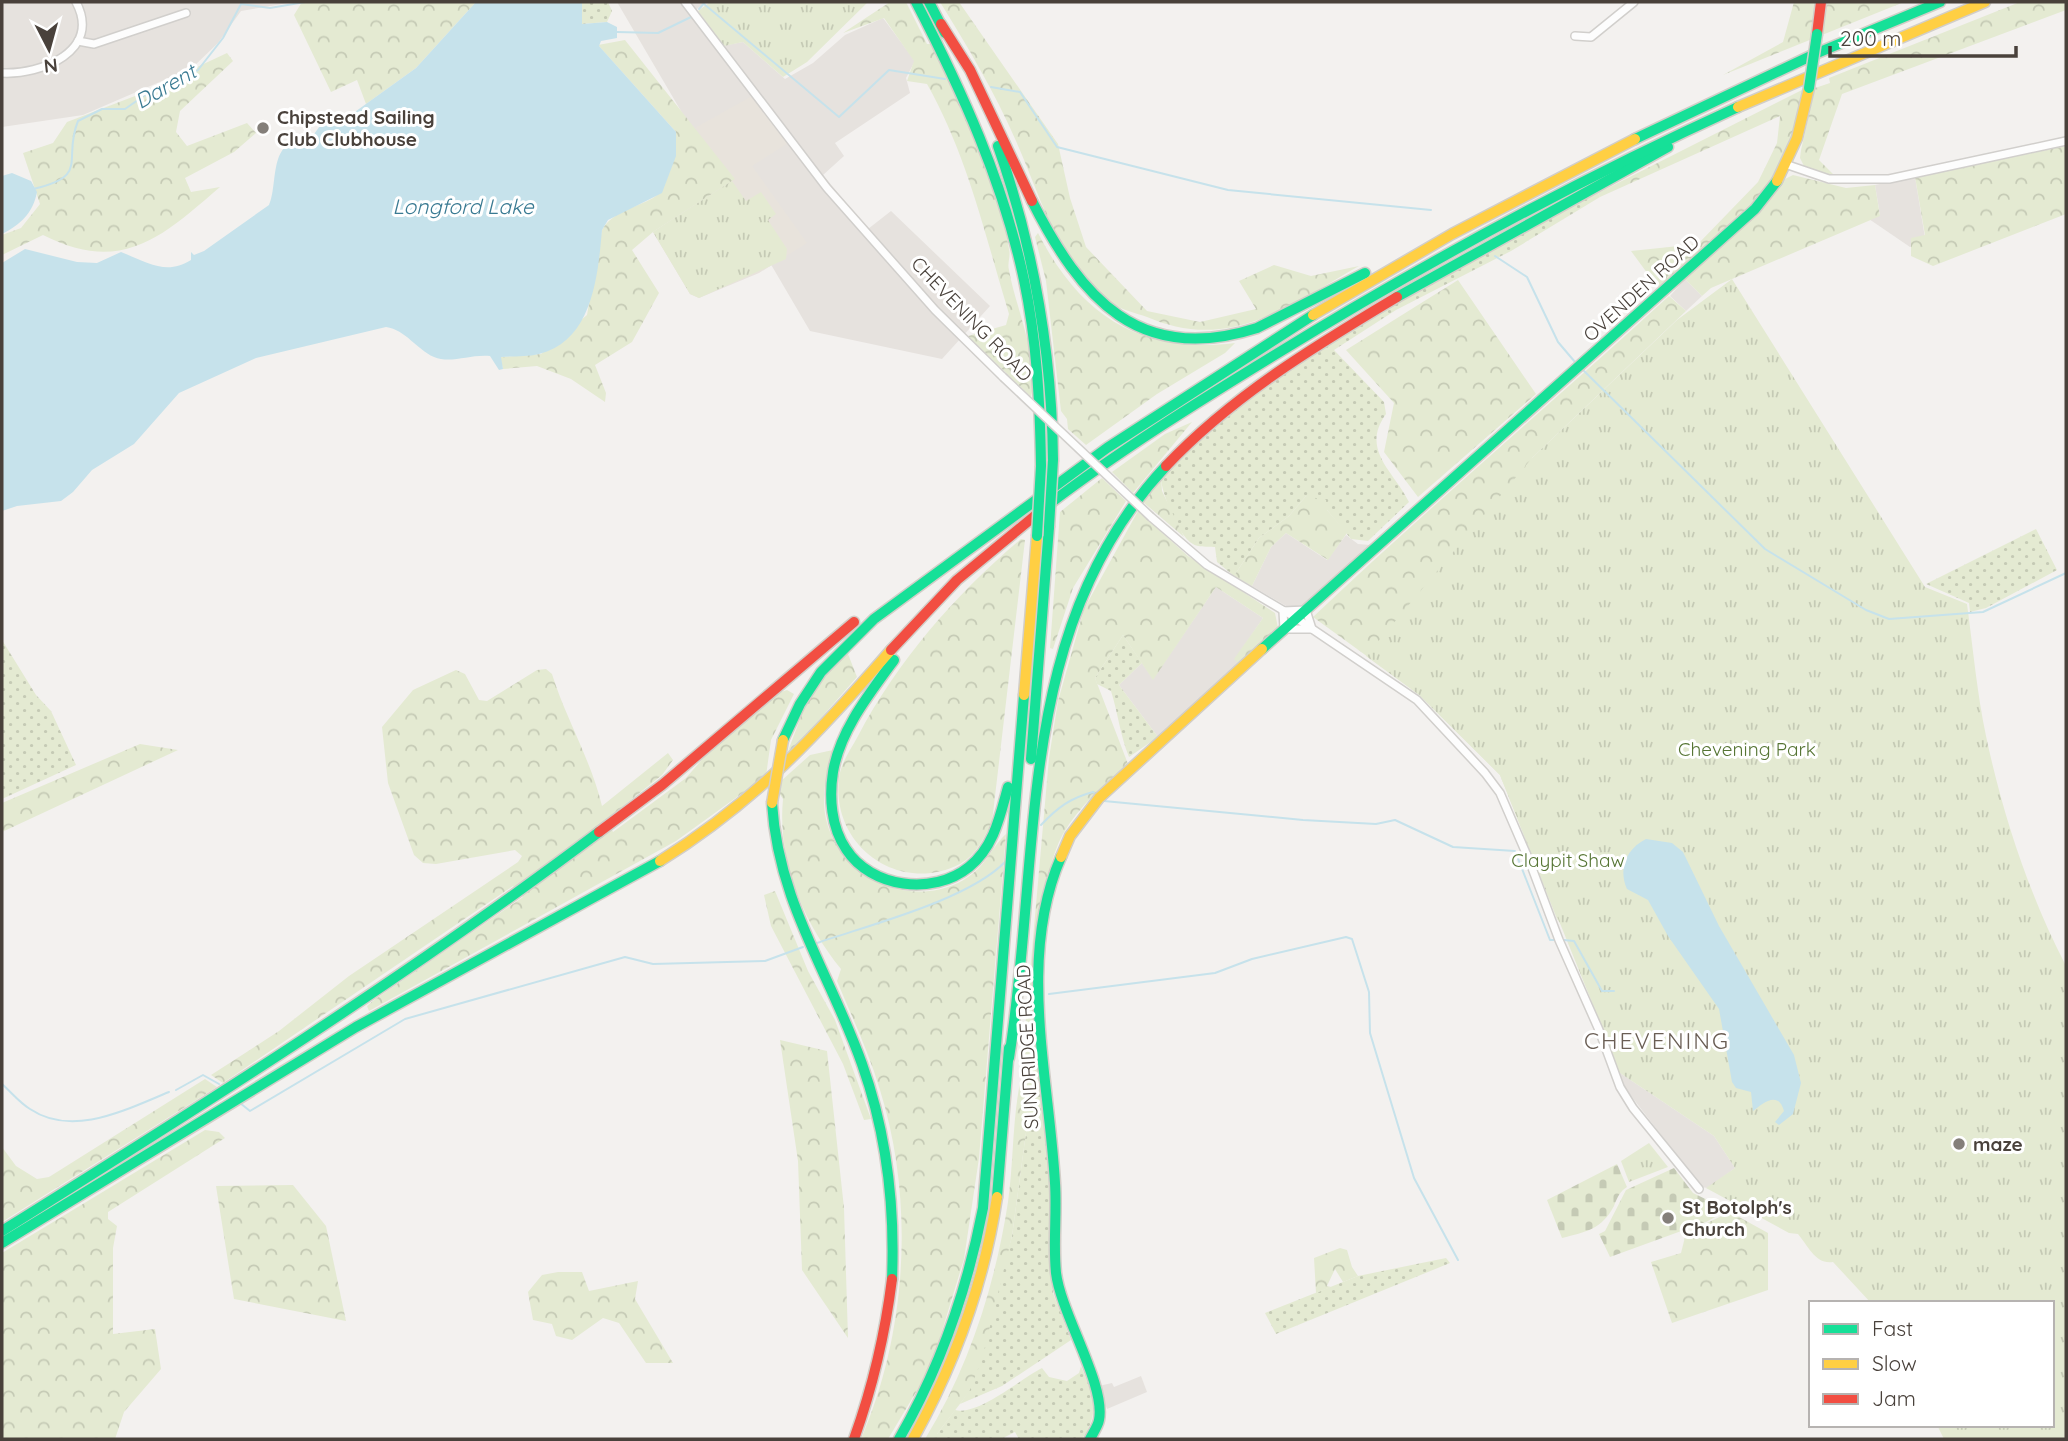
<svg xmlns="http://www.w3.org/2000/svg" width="2068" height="1441" viewBox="0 0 2068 1441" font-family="Quicksand,sans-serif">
<defs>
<pattern id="grass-dots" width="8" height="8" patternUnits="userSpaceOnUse" patternTransform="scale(1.75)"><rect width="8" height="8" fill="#e4ead2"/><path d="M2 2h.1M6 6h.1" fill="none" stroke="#c5cab5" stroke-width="1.8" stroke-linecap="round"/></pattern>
<pattern id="forest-crowns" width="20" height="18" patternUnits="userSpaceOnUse" patternTransform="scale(1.75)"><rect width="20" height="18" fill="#e4ead2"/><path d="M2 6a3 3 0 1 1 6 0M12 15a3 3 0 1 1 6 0" fill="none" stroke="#c5cab5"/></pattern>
<pattern id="cemetery-stones" width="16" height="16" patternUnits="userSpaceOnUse" patternTransform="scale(1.75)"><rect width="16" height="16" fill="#e4ead2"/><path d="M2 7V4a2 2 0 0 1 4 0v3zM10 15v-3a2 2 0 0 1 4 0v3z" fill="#c5cab5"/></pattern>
<pattern id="park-tufts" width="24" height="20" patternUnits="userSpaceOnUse" patternTransform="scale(1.75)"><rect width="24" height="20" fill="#e4ead2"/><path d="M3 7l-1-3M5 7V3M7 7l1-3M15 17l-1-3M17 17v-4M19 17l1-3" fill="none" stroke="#c5cab5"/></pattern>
</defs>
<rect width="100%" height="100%" fill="#f3f1ef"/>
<g fill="#e6e2de">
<path d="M 2,2 L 294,2 L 241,11 L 218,43 L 192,68 L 83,115 L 2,127 Z"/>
<path d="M 617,2 L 705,2 L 690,15 L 716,47 L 743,42 L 785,79 L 813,63 L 845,35 L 883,18 L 915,61 L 906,78 L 910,93 L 835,143 L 844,156 L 823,175 L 868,229 L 891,211 L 990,306 L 942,359 L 810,331 Z"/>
<path d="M 1915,177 L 1926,244 L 1910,247 L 1869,219 L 1880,215 L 1875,185 Z"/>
<path d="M 1685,279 L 1702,296 L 1686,311 L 1670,296 Z"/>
<path d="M 1286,533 L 1327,560 L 1346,535 L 1358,544 L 1370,545 L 1304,605 L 1288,607 L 1252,586 L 1271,547 Z"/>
<path d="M 1216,587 L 1263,618 L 1235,659 L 1240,665 L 1158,737 L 1119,685 L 1142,663 L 1153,679 Z"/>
<path d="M 1617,1071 L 1714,1136 L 1735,1168 L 1708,1188 L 1701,1187 L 1622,1084 Z"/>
<path d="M 1141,1376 L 1147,1392 L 1107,1409 L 1099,1386 L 1112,1383 L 1114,1387 Z"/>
</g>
<path fill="#e8e3dc" d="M 752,96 L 788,143 L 752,166 L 807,243 L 759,273 L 699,298 L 690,294 L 653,232 L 734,179 L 695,128 Z"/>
<g fill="url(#grass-dots)">
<path d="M 582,2 L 608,2 L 612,11 L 607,22 L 582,24 Z"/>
<path d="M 1598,193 L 1600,197 L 1511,251 L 1396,310 L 1334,350 L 1384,402 L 1386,414 C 1360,450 1394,471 1409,502 L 1368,541 L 1351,539 L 1327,510 L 1306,496 L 1289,516 L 1259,538 L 1234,576 L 1217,562 L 1215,547 C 1209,546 1199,548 1193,544 C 1179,537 1162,494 1161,479 C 1183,457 1205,433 1230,413 C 1343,327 1473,260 1598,193 Z"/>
<path d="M 2036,529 L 2057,570 L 1986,608 L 1970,612 L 1969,603 L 1926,584 Z"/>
<path d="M 1123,635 L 1142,663 L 1119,685 L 1158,737 L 1129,757 C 1120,735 1118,713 1111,691 L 1097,684 L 1095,678 Z"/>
<path d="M 2,640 L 36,695 L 51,711 L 76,765 L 2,799 Z"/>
<path d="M 1034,1028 L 1049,1178 L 1053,1293 L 1071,1340 L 1002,1386 L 960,1404 L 969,1391 L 1012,1236 L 1027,1125 L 1029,1081 L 1021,1076 L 1022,1063 L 1029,1057 Z"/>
<path d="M 1446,1258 L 1450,1263 L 1276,1334 L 1265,1313 L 1358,1276 Z"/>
<path d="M 1081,1366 C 1093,1395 1101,1412 1082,1439 L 1019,1439 L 1015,1432 L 1001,1439 L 937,1439 L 937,1434 L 955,1410 C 979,1416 1020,1379 1042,1368 L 1049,1377 L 1067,1381 L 1079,1373 Z"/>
</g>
<g fill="url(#forest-crowns)">
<path d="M 302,2 L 476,2 L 416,68 L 366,104 L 357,80 L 331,92 L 294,15 Z"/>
<path d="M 890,2 L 906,2 L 927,44 L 930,44 C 963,109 998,176 1009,249 C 1011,256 1007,263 1009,270 C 1015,306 1040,360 1031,397 L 968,336 L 1006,325 L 1009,314 C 985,235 968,157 927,84 L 907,81 L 914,61 L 884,18 L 843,33 Z"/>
<path d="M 940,2 L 959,2 L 1058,144 L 1070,198 L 1086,247 L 1147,311 L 1200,322 L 1256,309 L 1239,281 L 1274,265 L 1311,276 L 1359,266 C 1316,290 1269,324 1220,329 C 1195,332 1170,327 1147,317 C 1136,313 1122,310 1113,304 C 1059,268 1041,197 1016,141 C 995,93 968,47 940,2 Z"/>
<path d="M 1794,2 L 1904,2 L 1723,75 L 1783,42 Z"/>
<path d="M 2020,2 L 2066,2 L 2066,10 L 1842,94 L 1819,160 L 1834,175 L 1806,170 L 1800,158 L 1801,150 L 1815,88 L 1830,83 L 1829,78 Z"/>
<path d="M 625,40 L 735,179 L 653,232 L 632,250 L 659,293 L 632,342 L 595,365 L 606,393 L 605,402 L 571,379 L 537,366 L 503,369 L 500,357 L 541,354 L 587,315 L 602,230 C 613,211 635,208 653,198 C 669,190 676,148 676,132 L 598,45 Z"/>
<path d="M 227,53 L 233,61 L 180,111 L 176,132 L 187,146 L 247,123 L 256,133 L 234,152 L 185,178 L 191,192 L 220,187 C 162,237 122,275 43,235 L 2,255 L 2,235 L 21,228 L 40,204 L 23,153 L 53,143 L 67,122 L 135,96 Z"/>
<path d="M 1802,90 L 1791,148 L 1766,192 L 1661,288 L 1656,285 L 1631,251 L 1698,244 L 1758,182 L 1777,143 L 1780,116 L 1600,197 L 1598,193 Z"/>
<path d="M 2066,146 L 2066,214 L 1933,266 L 1911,256 L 1911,238 L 1925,235 L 1915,177 Z"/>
<path d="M 1793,175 L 1846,188 L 1875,185 L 1880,216 L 1711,288 L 1702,296 L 1685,279 L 1771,198 L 1785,179 Z"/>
<path d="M 1038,233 C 1080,315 1140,355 1235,343 L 1225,353 L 1157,394 L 1086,445 L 1068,429 L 1067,419 L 1061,411 L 1046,281 L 1035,237 Z"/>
<path d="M 1458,280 L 1536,394 L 1418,497 L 1384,452 L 1394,403 L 1346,350 Z"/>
<path d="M 1669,296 L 1686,311 L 1532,458 L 1497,740 L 1742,1173 L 1557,919 L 1500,775 L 1419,694 L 1313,617 C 1429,507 1551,404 1669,296 Z"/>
<path d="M 1192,422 L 1133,493 L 1112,472 L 1165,434 Z"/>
<path d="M 1102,478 L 1126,501 L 1073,588 L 1053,649 L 1050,648 L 1060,512 Z"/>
<path d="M 1161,479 L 1162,491 L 1184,537 L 1143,502 Z"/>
<path d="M 1306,496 L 1326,500 L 1327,510 L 1347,533 L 1328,560 L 1286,533 L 1271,547 L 1252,586 L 1234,576 L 1259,538 L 1289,516 Z"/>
<path d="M 1138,511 L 1188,556 L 1275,613 L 1278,628 L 1240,665 L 1234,659 L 1263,618 L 1216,587 L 1153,680 L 1123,635 L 1095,678 L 1128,764 C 1104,785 1079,806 1063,834 C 1036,882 1039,987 1031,1044 L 1029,1057 L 1022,1063 L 1049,758 L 1058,701 L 1084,609 Z"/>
<path d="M 1021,539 L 1025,540 L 992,822 C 984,838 976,855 960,864 C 899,895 831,846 839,779 C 840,764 851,749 858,736 C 898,660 956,594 1021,539 Z"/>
<path d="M 853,642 L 848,654 L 857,677 L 785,759 L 808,698 Z"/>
<path d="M 546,669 L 552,674 C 566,719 591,760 602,806 L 668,753 L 673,760 L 662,775 L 607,819 L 613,832 L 686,778 L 705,756 L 778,693 L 787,690 L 794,694 L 771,740 L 766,776 L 676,841 L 369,1011 L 367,1006 L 374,1000 L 523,897 L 513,886 L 223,1083 L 211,1075 L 279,1031 L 349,976 L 518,862 L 522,856 L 515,850 L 436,864 L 423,863 L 414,855 L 388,783 L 382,727 L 413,690 L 456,670 L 465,674 L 479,700 L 487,701 L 537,670 Z"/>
<path d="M 140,744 L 178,750 L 2,832 L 2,803 Z"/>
<path d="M 833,750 C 826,773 821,796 826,819 C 839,876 905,908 958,883 C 987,868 987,852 1006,834 L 979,1158 L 964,1259 L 931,1367 L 888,1439 L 861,1439 C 907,1332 915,1202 880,1090 C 869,1053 852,1017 837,981 L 841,969 C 803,922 777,860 783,799 L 779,793 L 781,781 L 810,755 Z"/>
<path d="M 775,891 L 808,971 L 835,1020 L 871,1119 L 864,1120 L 843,1064 L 771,926 L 764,895 Z"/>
<path d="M 780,1040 L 827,1051 L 844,1208 L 848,1338 L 802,1270 L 798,1161 Z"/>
<path d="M 1022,1074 L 1029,1081 L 1027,1125 L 1012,1236 L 982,1359 L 969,1392 L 937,1434 L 937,1439 L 925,1439 C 969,1367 995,1286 1008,1202 C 1014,1160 1012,1115 1022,1074 Z"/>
<path d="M 205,1079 L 217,1087 L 2,1222 L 2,1147 L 16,1166 L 37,1179 L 49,1177 Z"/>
<path d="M 205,1130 L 219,1132 L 225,1138 L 108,1212 L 108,1219 L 117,1226 L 113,1248 L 113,1334 L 155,1329 L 161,1369 L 124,1412 L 115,1439 L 2,1439 L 2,1253 Z"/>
<path d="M 293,1185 L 326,1226 L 346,1321 L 234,1299 L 216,1186 Z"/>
<path d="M 1730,1212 L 1768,1233 L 1768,1290 L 1672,1323 L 1651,1262 L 1681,1253 L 1686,1233 Z"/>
<path d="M 1340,1248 L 1347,1250 L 1352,1267 L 1358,1276 L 1343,1282 L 1335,1269 L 1327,1286 L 1331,1287 L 1316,1293 L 1314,1258 Z"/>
<path d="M 558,1272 L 582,1272 L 589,1291 L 638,1281 L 635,1299 L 673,1363 L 646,1363 L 619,1323 L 603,1318 L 572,1340 L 556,1336 L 552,1324 L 533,1320 L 528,1292 L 542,1275 Z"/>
</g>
<g fill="url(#cemetery-stones)">
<path d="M 1617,1164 L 1627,1187 C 1620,1191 1617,1198 1614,1206 C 1602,1229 1586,1232 1562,1238 L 1547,1200 Z"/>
<path d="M 1674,1168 L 1693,1193 L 1728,1210 L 1706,1222 L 1610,1257 L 1599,1234 L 1605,1231 L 1626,1190 Z"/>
</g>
<g fill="url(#park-tufts)">
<path d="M 710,2 L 868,2 L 807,62 L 783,77 L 743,42 L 724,46 L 698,11 Z"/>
<path d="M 732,181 L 746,201 L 761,192 L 776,214 L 768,220 L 787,249 L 786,259 L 699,298 L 690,294 L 653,232 Z"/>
<path d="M 1732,279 L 1925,587 L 1967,604 C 1973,648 1977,693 1986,736 C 2003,816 2029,894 2066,966 L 2066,1439 L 1944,1439 L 1937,1425 L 2052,1425 L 2052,1303 L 1871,1303 L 1833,1262 C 1816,1265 1808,1246 1798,1234 L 1789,1233 L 1706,1188 L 1735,1168 L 1714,1136 L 1617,1071 L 1591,1000 L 1500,775 L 1419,695 L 1366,656 L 1532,458 L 1677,320 Z"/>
<path d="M 1649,1143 L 1668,1167 L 1629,1182 L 1621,1161 Z"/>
</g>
<g fill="#c6e2eb">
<path d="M 476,2 L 582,2 L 582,24 L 607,22 L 617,27 L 617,38 L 601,41 L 599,46 L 676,132 L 676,156 L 662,193 L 608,220 L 602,230 C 598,274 593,341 539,354 C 527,357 513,356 501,357 L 503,369 L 499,370 L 490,356 C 470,354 451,364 434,357 C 416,349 406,330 386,327 L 256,358 L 179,393 L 134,444 L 92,470 L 73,492 L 61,501 L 17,506 L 2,511 L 2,263 L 25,249 L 77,262 L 97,263 L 121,252 C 147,262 166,276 191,260 L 191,252 L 194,255 L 204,251 L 269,205 C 279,183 267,136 309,141 L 325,119 L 352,114 L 416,68 Z"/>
<path d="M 12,173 L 31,181 L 37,192 C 33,213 20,225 2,234 L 2,176 Z"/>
<path d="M 1646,839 L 1672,843 L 1683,852 L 1719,926 L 1794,1055 L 1801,1083 L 1793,1114 L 1779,1125 L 1775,1122 L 1784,1111 C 1778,1089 1761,1105 1753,1111 L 1751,1092 L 1736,1088 L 1732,1082 L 1719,1009 L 1668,936 L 1648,900 L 1627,889 C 1618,869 1626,849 1646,839 Z"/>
</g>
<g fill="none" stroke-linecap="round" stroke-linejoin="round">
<g stroke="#c6e2eb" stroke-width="2">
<path d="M 704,4 L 839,117 L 889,70 L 945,79"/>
<path d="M 699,9 L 705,2"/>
<path d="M 617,32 L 658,33 L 691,17"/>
<path d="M 991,87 L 1020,92 L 1057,147 L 1228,190 L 1431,210"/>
<path d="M 33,189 C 91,176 62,160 78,121 L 102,109 L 125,109 L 148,93 L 174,86 L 198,70 L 223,38 L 241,4 L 270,8 L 305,2"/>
<path d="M 1495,256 L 1527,277 L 1558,342 L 1575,362"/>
<path d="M 1581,368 L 1765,549 L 1866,610 L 1889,619 L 1983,612 L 2066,573"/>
<path d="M 1104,801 L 1303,820 L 1376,824 L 1395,820 L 1453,847 L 1515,851 L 1550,940 L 1555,940"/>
<path d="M 1041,825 C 1057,808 1070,798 1093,792 L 1097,795"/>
<path d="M 1564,940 L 1574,941 L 1602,991 L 1614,991"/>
<path d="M 817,943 C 869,925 968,900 1005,862"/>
<path d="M 1049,994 L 1215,973 L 1252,959 L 1346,937 L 1352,939 L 1369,992 L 1370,1033 L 1414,1178 L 1458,1260"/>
<path d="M 2,1084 C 11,1092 20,1103 30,1109 C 73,1138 127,1109 169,1092"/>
<path d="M 176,1090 L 203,1075 L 219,1084"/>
<path d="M 240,1103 L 250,1111 L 405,1019 L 625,957 L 653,964 L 765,961 L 803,947"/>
</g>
<g stroke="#d1cfcc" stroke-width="10">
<g id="street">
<path d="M 685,2 L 827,188 L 935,310 L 1003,377"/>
<path d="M 1575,36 L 1591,37 L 1634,2"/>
<path d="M 78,41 L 94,44 L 186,13"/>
<path d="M 2,73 C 41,75 102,51 76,2"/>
<path d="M 1788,165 L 1829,179 L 1889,179 L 2066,141"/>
<path d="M 1151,517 L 1207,565 L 1296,618 L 1417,700 L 1485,773 L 1500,793 L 1529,860 L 1559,940 L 1599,1030 L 1620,1087 L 1633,1108 L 1699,1189"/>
<path d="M 1306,610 L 1312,629 L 1284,629 L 1283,611 Z"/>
</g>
</g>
<g stroke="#d2cec8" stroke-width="13">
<g id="fast">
<path d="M 916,2 C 962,91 1003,181 1024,280 C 1037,341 1040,404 1041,466"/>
<path d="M 929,2 L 945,33"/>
<path d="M 1635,139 L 1815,54 L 1940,2"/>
<path d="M 998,146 C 1034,249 1052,351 1053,460"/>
<path d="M 1032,201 C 1081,298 1139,366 1257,328 L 1365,273"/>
<path d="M 1397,297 L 1668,147"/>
<path d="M 1048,505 C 1119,451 1196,403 1273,356 C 1423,264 1578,180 1738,107"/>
<path d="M 1262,649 L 1755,209 L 1777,181"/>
<path d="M 894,660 C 870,693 840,730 833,772 C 829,797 831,827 846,849 C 871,888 933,896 969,867 C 994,847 1000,816 1008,787"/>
<path d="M 783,740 L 800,704 L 821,672 L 874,619 L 1107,448 L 1313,315"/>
<path d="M 1031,759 L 1049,527"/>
<path d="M 772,803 C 778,903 830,973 862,1064 C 887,1134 895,1206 892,1279"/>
<path d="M 1061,857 C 1017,958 1049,1077 1055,1183 C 1057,1213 1053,1243 1056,1273 C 1061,1314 1106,1385 1099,1420 C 1098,1426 1093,1433 1090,1439"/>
<path d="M 1009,1058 C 1042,853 1013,629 1166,466"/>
<path d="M 997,1197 L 1009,1048"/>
<path d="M 2,1231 C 205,1104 408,976 599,832"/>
<path d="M 2,1243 L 356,1027 L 660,861"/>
<path d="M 899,1439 C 941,1366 967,1291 983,1208 L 1024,695"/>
</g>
</g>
<g stroke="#d2cec8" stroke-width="13">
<g id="slow">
<path d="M 1738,107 L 1985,2"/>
<path d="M 1777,181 L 1797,138 L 1809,88"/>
<path d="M 1313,315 L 1452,234 L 1635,139"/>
<path d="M 1024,695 L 1037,536"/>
<path d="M 1061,857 L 1070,836 L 1099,798 L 1262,649"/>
<path d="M 660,861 C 756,801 818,734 891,650"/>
<path d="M 913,1439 C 955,1363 984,1284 997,1197"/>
</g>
</g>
<g stroke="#d2cec8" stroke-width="13">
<g id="jam">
<path d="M 941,24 L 970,70 L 1032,201"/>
<path d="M 1817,34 L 1821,2"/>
<path d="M 1166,466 C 1232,396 1315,346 1397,297"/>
<path d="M 891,650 L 957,580 L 1048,505"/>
<path d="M 599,832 L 662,785 L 854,622"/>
<path d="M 854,1439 C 873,1386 885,1335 892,1279"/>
</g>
</g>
<use href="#street" stroke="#fdfdfd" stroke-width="7"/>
<use href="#fast" stroke="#16e098" stroke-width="10"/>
<use href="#slow" stroke="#ffcf43" stroke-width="10"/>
<use href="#jam" stroke="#f24e42" stroke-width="10"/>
<g stroke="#d1cfcc" stroke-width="10" stroke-linecap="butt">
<path id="street-bridge" d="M 1003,377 L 1151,517"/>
</g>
<g stroke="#d2cec8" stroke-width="13" stroke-linecap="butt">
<g id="fast-bridge">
<path d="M 1809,88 L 1817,34"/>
<path d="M 1049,527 L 1053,460"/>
<path d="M 1037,536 L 1041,466"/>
</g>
</g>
<g stroke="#d2cec8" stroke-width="13" stroke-linecap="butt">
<path id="slow-bridge" d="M 772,803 L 783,740"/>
</g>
<use href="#street-bridge" stroke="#fdfdfd" stroke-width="7"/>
<use href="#fast-bridge" stroke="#16e098" stroke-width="10"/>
<use href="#slow-bridge" stroke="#ffcf43" stroke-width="10"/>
</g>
<g fill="#847f7a" stroke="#fff" stroke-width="2.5">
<circle cx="263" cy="128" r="7"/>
<circle cx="1959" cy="1144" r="7"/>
<circle cx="1668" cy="1218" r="7"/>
</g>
<g text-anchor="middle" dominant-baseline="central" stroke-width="6" stroke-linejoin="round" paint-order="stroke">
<g font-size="19" font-weight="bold" fill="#49413b" stroke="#fff" text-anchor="start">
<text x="277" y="117">Chipstead Sailing<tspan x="277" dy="22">Club Clubhouse</tspan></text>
<text x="1973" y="1144">maze</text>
<text x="1682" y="1207">St Botolph's<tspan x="1682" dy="22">Church</tspan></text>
</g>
<g font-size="19" fill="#49413b" stroke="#fff">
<text transform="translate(1641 288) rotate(-42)">OVENDEN ROAD</text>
<text transform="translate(972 319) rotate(46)">CHEVENING ROAD</text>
<text transform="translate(1027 1047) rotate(-93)">SUNDRIDGE ROAD</text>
</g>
<g font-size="19" fill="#567534" stroke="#fff">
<text x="1747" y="749">Chevening Park</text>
<text x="1568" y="860">Claypit Shaw</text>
</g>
<g font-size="21" font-style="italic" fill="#397a92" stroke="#fff">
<text transform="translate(165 86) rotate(-30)">Darent</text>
<text x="463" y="206">Longford Lake</text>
</g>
<g font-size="23" letter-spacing="2" fill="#6a5e54" stroke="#fff">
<text x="1657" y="1040">CHEVENING</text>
</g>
</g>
<rect width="2068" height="1441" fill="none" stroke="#49413b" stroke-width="7"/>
<rect x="1809" y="1301" width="245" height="126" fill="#ffffff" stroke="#b6b3b1" stroke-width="2"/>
<rect x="1823" y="1324" width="35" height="10" fill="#16e098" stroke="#b6b3b1" stroke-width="2"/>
<text x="1872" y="1336" font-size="21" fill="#49413b">Fast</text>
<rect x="1823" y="1359" width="35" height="10" fill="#ffcf43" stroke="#b6b3b1" stroke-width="2"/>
<text x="1872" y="1371" font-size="21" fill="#49413b">Slow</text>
<rect x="1823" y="1394" width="35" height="10" fill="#f24e42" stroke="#b6b3b1" stroke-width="2"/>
<text x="1872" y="1406" font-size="21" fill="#49413b">Jam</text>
<g transform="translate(49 49) rotate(174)" stroke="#ffffff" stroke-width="5" paint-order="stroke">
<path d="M0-5L12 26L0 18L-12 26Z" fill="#49413b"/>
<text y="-10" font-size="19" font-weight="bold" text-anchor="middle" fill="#49413b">N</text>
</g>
<path d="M1830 46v10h186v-10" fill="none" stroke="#49413b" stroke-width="3.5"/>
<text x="1840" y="46" font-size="21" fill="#49413b" stroke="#ffffff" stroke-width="5" paint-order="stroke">200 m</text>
</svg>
